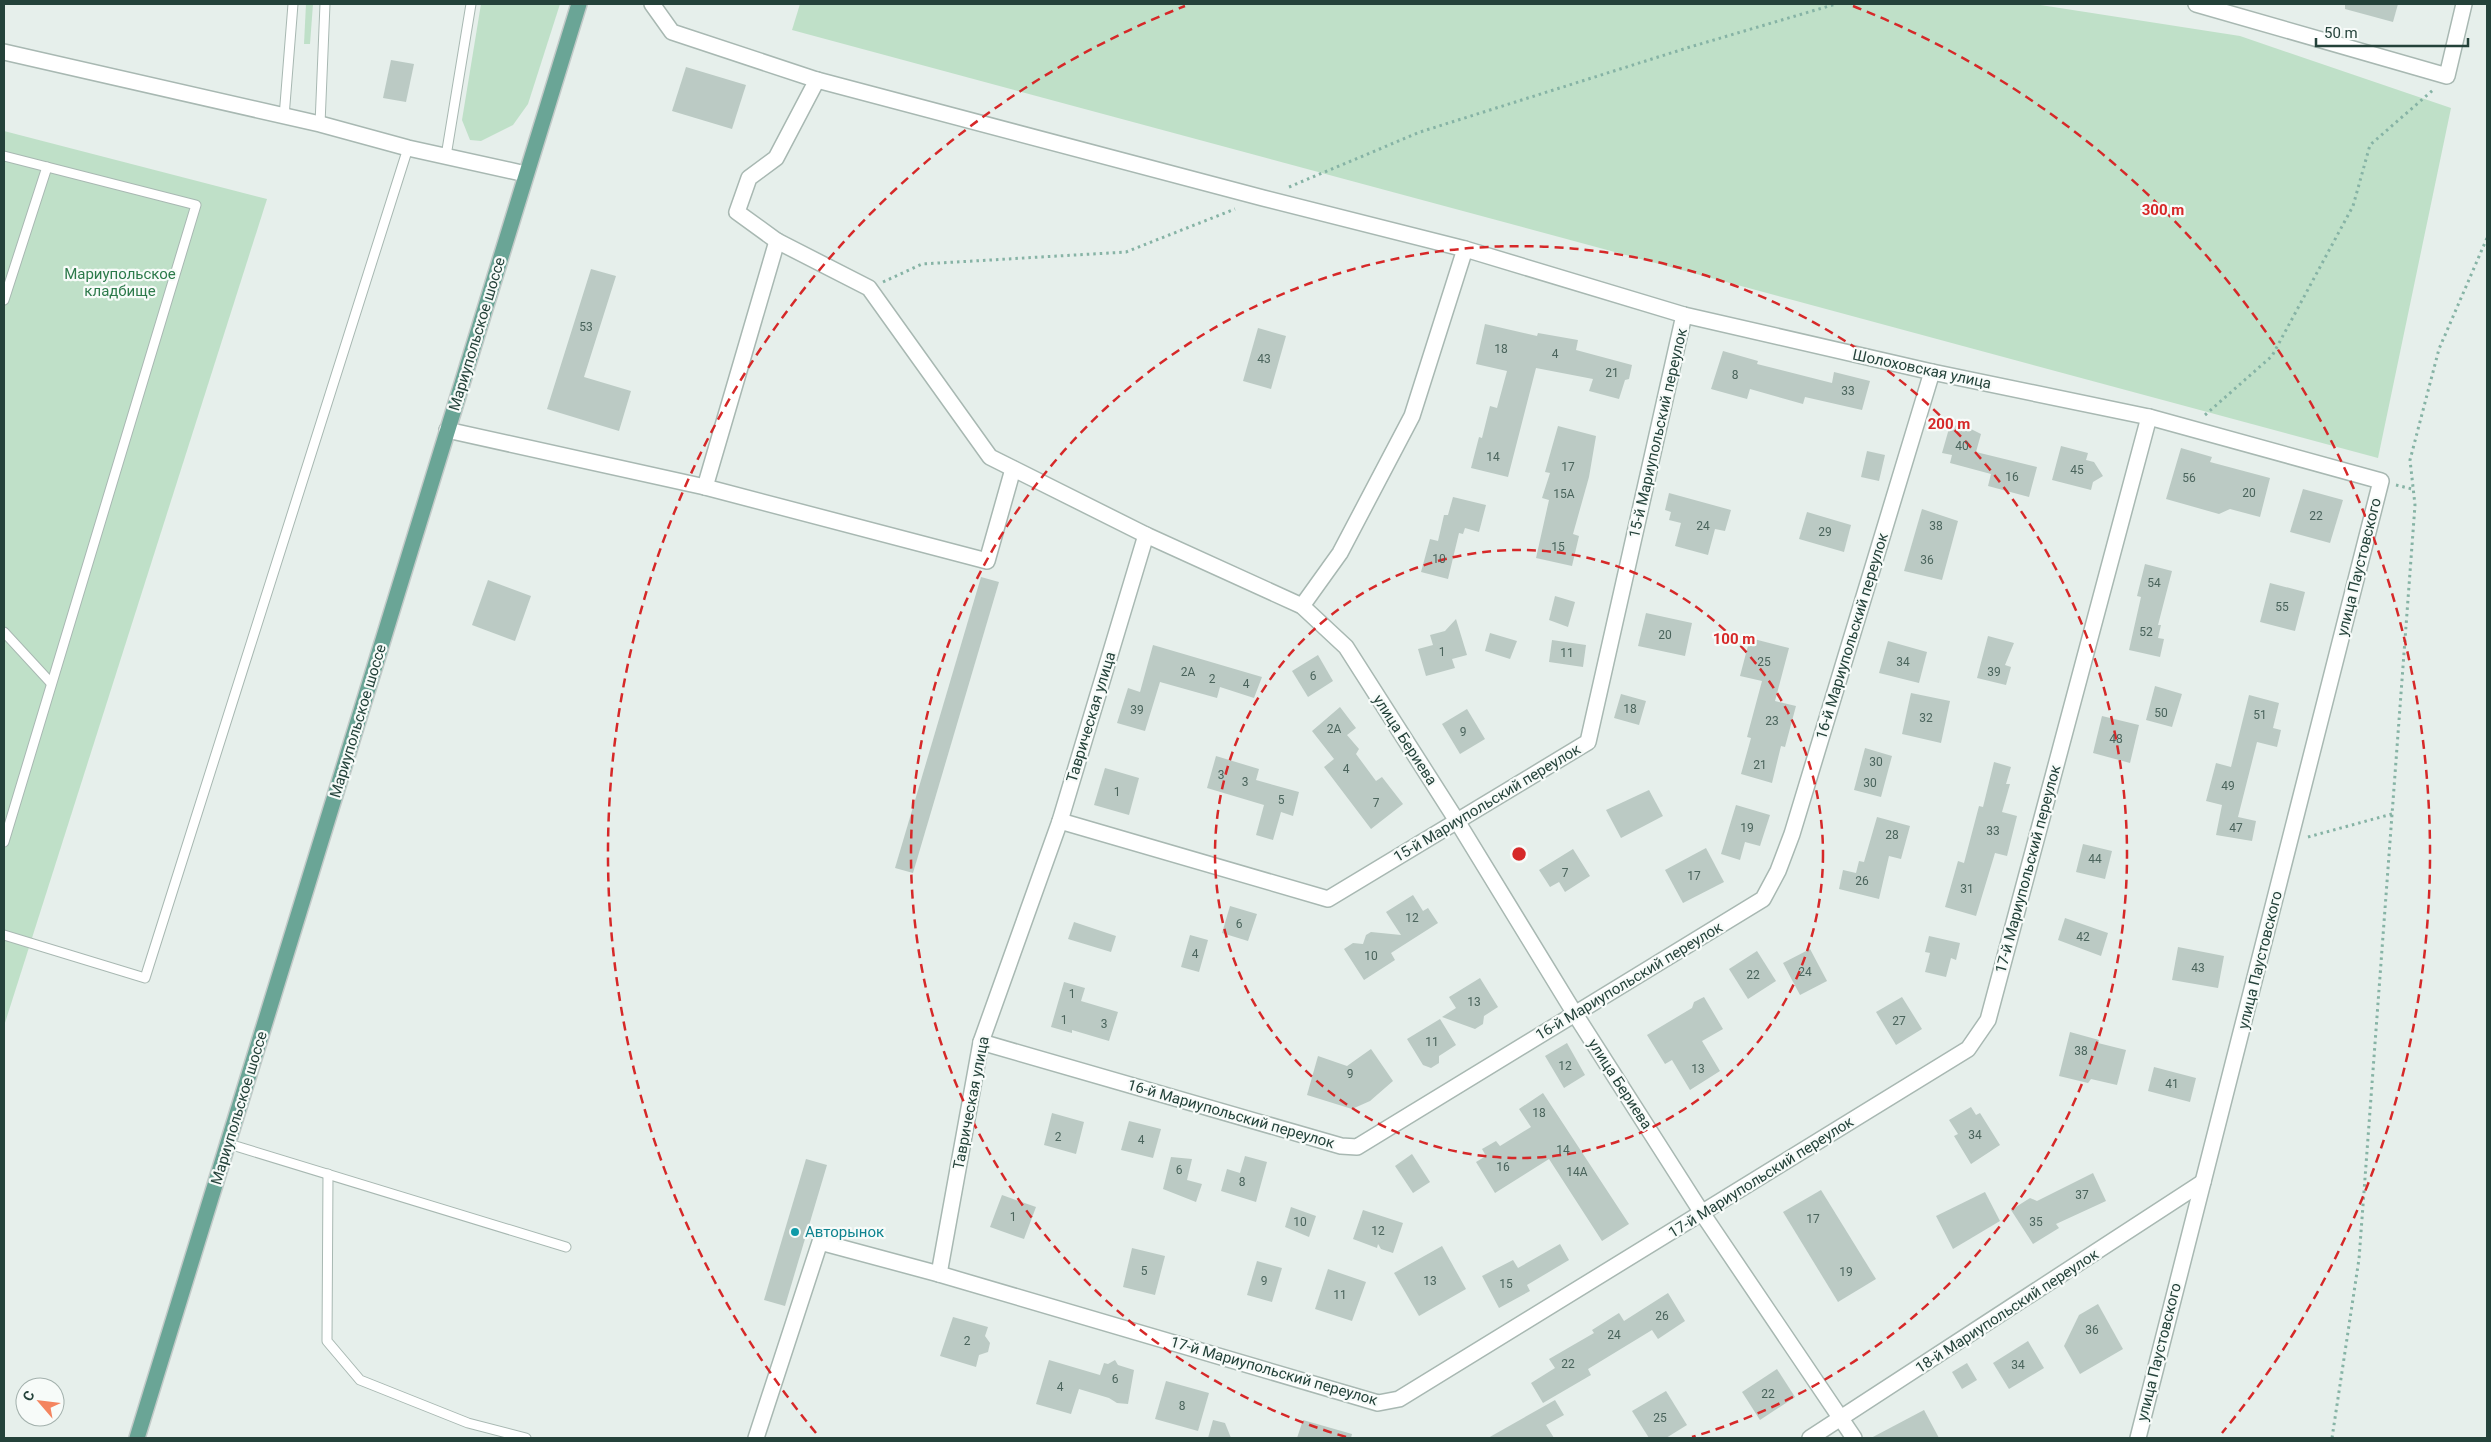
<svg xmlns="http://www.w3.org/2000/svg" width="2491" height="1442" viewBox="0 0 2491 1442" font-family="Roboto,sans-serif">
<rect width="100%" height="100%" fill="#e6efeb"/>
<g fill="#bfe0c8">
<path d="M 306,4 L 313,4 L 310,44 L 304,44 Z"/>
<path d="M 481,4 L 560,4 L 528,104 L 513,125 L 481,141 L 470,140 L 462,120 Z"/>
<path d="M 800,4 L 2034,4 L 2240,36 L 2451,108 L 2378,458 L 792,30 Z"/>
<path d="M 4,131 L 267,199 L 4,1026 Z"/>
</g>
<g fill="#bbcac4">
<path d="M 2345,4 L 2398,4 L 2393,22 L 2345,9 Z"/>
<path d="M 391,60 L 414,64 L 406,102 L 383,98 Z"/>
<path d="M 686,67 L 746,85 L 732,129 L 672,111 Z"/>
<path d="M 591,269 L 616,276 L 584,377 L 631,391 L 619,431 L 547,409 Z"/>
<path d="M 1485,324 L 1537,336 L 1538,333 L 1578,340 L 1576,350 L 1632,365 L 1629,379 L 1625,380 L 1619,399 L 1589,391 L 1593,379 L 1536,368 L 1508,477 L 1471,468 L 1479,437 L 1482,438 L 1490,406 L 1497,408 L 1507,371 L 1476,364 Z"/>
<path d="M 1258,328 L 1286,336 L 1271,389 L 1243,381 Z"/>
<path d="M 1723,351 L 1758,361 L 1757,364 L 1832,383 L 1834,372 L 1870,381 L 1862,410 L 1805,397 L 1803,404 L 1750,389 L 1747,399 L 1711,389 Z"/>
<path d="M 1950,425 L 1967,427 L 1981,434 L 1976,452 L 2037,467 L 2029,497 L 1988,486 L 1991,474 L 1950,463 L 1952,455 L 1942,453 Z"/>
<path d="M 1558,426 L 1596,436 L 1589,477 L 1573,534 L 1579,536 L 1572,566 L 1536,558 L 1549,500 L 1542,498 L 1550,473 L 1545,472 Z"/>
<path d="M 2061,446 L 2088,453 L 2086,460 L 2094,462 L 2103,476 L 2093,482 L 2091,490 L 2052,480 Z"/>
<path d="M 2181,448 L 2212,457 L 2210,462 L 2270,478 L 2260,517 L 2230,509 L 2219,514 L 2166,499 Z"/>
<path d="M 1867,451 L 1885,455 L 1879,481 L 1861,477 Z"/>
<path d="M 2303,489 L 2343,500 L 2330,543 L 2290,532 Z"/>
<path d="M 1669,493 L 1731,510 L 1725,531 L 1715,529 L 1708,555 L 1675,546 L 1681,523 L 1669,520 L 1671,512 L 1665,510 Z"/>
<path d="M 1453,497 L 1486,505 L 1479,532 L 1465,528 L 1463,534 L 1459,533 L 1448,579 L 1421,572 L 1430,539 L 1438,541 L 1444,515 L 1448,515 Z"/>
<path d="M 1922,509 L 1958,521 L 1942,580 L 1904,571 Z"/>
<path d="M 1807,512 L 1851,525 L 1844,552 L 1799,539 Z"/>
<path d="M 2145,564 L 2172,571 L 2158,625 L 2161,625 L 2158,638 L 2164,639 L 2160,657 L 2129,650 L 2141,597 L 2137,596 Z"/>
<path d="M 981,577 L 999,582 L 913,873 L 895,868 Z"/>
<path d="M 488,580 L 531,596 L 515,641 L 472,625 Z"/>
<path d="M 2270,583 L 2305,592 L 2295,631 L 2260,622 Z"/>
<path d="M 1555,596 L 1575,602 L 1568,627 L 1549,620 Z"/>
<path d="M 1646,613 L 1692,623 L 1685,656 L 1638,646 Z"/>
<path d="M 1456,619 L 1467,655 L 1452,659 L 1455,668 L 1426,676 L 1418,649 L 1433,645 L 1430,635 L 1445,631 Z"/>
<path d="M 1490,633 L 1517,641 L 1510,659 L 1485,651 Z"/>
<path d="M 1988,636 L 2014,643 L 2005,665 L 2011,667 L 2006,685 L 1977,678 Z"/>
<path d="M 1750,638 L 1789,648 L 1775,701 L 1796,706 L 1785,747 L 1781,746 L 1772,783 L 1741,774 L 1751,738 L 1747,737 L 1762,681 L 1740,676 Z"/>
<path d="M 1552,640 L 1586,645 L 1583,667 L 1549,662 Z"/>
<path d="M 1888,641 L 1927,652 L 1919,683 L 1879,673 Z"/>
<path d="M 1153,645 L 1262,677 L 1254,698 L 1220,687 L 1217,698 L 1160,682 L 1145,731 L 1117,723 L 1128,688 L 1140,692 Z"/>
<path d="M 1318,655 L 1333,681 L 1308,697 L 1292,671 Z"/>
<path d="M 2155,686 L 2182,694 L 2172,727 L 2146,720 Z"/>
<path d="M 1911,693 L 1950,701 L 1941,743 L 1902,734 Z"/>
<path d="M 1621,694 L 1646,701 L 1639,725 L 1614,718 Z"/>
<path d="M 2249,695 L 2279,703 L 2273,728 L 2281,730 L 2277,747 L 2257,742 L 2238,817 L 2256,821 L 2252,841 L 2216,835 L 2222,805 L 2206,801 L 2216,763 L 2231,767 Z"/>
<path d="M 1340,707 L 1356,728 L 1347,735 L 1359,749 L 1356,754 L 1376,781 L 1382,777 L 1403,804 L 1371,829 L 1324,767 L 1334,759 L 1312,731 Z"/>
<path d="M 1467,709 L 1485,739 L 1460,754 L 1442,724 Z"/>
<path d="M 2102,716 L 2139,725 L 2130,763 L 2093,753 Z"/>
<path d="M 1865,748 L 1892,756 L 1881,797 L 1854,790 Z"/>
<path d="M 1216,756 L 1259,769 L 1256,780 L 1299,792 L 1293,816 L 1281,812 L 1273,840 L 1256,835 L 1264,805 L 1207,788 Z"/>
<path d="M 1994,762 L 2011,767 L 2006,784 L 2010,784 L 2002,812 L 2017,816 L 2007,856 L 1995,853 L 1976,916 L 1945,907 L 1958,861 L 1964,863 L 1979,806 L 1983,807 Z"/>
<path d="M 1105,768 L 1139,778 L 1129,815 L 1094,805 Z"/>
<path d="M 1649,790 L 1663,816 L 1621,838 L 1606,810 Z"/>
<path d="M 1736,805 L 1770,815 L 1760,846 L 1745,842 L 1740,860 L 1721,854 Z"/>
<path d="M 1877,817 L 1910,826 L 1901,859 L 1889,856 L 1879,899 L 1839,889 L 1843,870 L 1856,873 L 1859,861 L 1864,862 Z"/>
<path d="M 2083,844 L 2112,851 L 2105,879 L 2076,872 Z"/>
<path d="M 1706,848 L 1724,882 L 1683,903 L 1665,870 Z"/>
<path d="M 1573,849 L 1590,876 L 1565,892 L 1559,882 L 1550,887 L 1539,870 Z"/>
<path d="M 1413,895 L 1423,911 L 1428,908 L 1438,923 L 1391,953 L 1395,960 L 1364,980 L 1344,949 L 1353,943 L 1363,944 L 1366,935 L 1371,932 L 1401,935 L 1386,912 Z"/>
<path d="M 1230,906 L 1257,914 L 1248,941 L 1222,933 Z"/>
<path d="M 2065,918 L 2108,933 L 2101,956 L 2058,940 Z"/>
<path d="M 1074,922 L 1116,936 L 1111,952 L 1068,939 Z"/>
<path d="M 1190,935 L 1208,940 L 1199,972 L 1181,967 Z"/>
<path d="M 1929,936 L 1960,943 L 1956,960 L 1951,958 L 1946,977 L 1925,972 L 1930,953 L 1925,952 Z"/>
<path d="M 2178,947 L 2224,956 L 2218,988 L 2172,980 Z"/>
<path d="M 1810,949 L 1827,981 L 1800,995 L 1783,963 Z"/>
<path d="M 1757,951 L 1776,981 L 1748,999 L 1729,969 Z"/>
<path d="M 1480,978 L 1498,1007 L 1484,1016 L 1483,1024 L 1475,1029 L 1442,1017 L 1456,1008 L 1449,997 Z"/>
<path d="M 1064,982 L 1085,988 L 1081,1001 L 1118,1012 L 1109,1041 L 1072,1030 L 1072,1033 L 1051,1027 Z"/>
<path d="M 1704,997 L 1723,1029 L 1702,1041 L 1720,1071 L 1690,1090 L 1672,1060 L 1665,1064 L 1647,1035 L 1692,1008 L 1694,1002 Z"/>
<path d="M 1902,997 L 1922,1029 L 1896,1045 L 1876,1012 Z"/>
<path d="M 1440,1019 L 1456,1045 L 1439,1056 L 1439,1063 L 1431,1068 L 1423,1065 L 1407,1039 Z"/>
<path d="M 2070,1032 L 2099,1040 L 2098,1043 L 2126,1050 L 2117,1085 L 2091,1079 L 2088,1083 L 2059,1076 Z"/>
<path d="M 1567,1043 L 1585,1075 L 1564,1088 L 1545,1056 Z"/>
<path d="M 1371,1049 L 1393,1081 L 1370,1101 L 1352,1109 L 1307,1095 L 1318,1056 L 1347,1066 Z"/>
<path d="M 2154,1067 L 2196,1078 L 2190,1102 L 2148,1091 Z"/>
<path d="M 1543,1093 L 1629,1224 L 1602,1241 L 1549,1159 L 1495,1193 L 1476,1162 L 1486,1156 L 1482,1149 L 1496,1141 L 1500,1146 L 1531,1127 L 1519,1109 Z"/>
<path d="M 1971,1107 L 1976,1115 L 1980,1113 L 2000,1145 L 1971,1164 L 1954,1136 L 1958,1134 L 1949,1120 Z"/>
<path d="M 1052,1113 L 1084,1122 L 1076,1154 L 1044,1145 Z"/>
<path d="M 1129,1121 L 1161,1129 L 1153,1158 L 1121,1150 Z"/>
<path d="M 1412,1154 L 1430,1182 L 1413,1193 L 1395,1166 Z"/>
<path d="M 1245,1156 L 1267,1162 L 1256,1202 L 1221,1191 L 1227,1169 L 1240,1173 Z"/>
<path d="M 1171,1157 L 1192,1159 L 1187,1180 L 1202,1184 L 1196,1202 L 1163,1189 Z"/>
<path d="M 806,1159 L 827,1165 L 785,1306 L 764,1300 Z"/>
<path d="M 2093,1173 L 2106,1201 L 2056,1224 L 2059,1228 L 2033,1244 L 2011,1210 L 2030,1198 L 2037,1201 Z"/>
<path d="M 1821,1190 L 1876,1279 L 1838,1302 L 1783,1212 Z"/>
<path d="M 1985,1192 L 2000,1221 L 1953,1249 L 1936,1216 Z"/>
<path d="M 1002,1195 L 1036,1207 L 1024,1239 L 990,1227 Z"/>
<path d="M 1291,1207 L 1316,1216 L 1309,1237 L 1285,1227 Z"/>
<path d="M 1363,1210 L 1403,1223 L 1393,1253 L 1381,1249 L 1378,1244 L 1377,1248 L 1353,1239 Z"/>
<path d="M 1560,1244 L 1569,1260 L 1527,1285 L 1530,1291 L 1499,1308 L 1482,1276 L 1513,1260 L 1518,1268 Z"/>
<path d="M 1442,1246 L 1466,1289 L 1419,1316 L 1394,1273 Z"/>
<path d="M 1132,1248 L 1165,1256 L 1155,1295 L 1123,1287 Z"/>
<path d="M 1257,1261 L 1282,1268 L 1272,1302 L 1247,1295 Z"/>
<path d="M 1328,1269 L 1366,1282 L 1352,1321 L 1315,1309 Z"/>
<path d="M 1668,1293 L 1685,1321 L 1658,1339 L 1652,1330 L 1588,1369 L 1591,1375 L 1543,1403 L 1531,1383 L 1555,1368 L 1549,1359 L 1594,1333 L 1592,1330 L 1619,1313 L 1624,1321 Z"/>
<path d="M 2098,1304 L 2123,1349 L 2080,1374 L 2064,1346 L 2079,1315 Z"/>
<path d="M 953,1317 L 988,1327 L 985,1336 L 990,1343 L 988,1352 L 979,1355 L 976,1367 L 940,1356 Z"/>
<path d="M 2028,1341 L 2044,1368 L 2009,1389 L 1993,1363 Z"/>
<path d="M 1049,1360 L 1100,1375 L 1104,1363 L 1108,1364 L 1115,1360 L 1118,1365 L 1134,1370 L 1128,1404 L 1117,1403 L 1109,1398 L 1079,1389 L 1071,1414 L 1036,1404 Z"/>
<path d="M 1967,1363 L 1977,1380 L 1962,1389 L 1952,1372 Z"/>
<path d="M 1777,1369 L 1795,1397 L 1760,1420 L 1742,1392 Z"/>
<path d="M 1166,1381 L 1209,1393 L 1198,1431 L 1155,1419 Z"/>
<path d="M 1666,1391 L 1687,1425 L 1666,1438 L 1649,1438 L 1632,1411 Z"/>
<path d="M 1555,1400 L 1564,1415 L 1546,1425 L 1554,1438 L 1488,1438 Z"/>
<path d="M 1924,1410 L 1939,1438 L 1871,1438 Z"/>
<path d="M 1213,1420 L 1225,1423 L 1231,1438 L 1208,1438 Z"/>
<path d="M 1303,1420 L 1352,1434 L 1351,1438 L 1297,1438 Z"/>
</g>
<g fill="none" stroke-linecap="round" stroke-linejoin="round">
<g stroke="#a8b8b2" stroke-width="11">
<g id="lane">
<path d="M 284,117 L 293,4"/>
<path d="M 320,124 L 325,4"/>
<path d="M 4,156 L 196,205 L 4,842"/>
<path d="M 446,156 L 471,4"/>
<path d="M 4,300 L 47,167"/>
<path d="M 4,632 L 51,683"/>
<path d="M 4,935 L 145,978 L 408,148"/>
<path d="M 229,1144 L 566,1247"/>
<path d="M 328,1174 L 327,1341 L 360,1380 L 468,1423 L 526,1438"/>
</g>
</g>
<g stroke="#a8b8b2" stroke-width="18">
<g id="street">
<path d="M 652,4 L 672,32 L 817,80 L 1263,198 L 1465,249 L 1684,315 L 1932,372 L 2149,417 L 2381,481 L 2138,1438"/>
<path d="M 2196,4 L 2447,76 L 2464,4"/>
<path d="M 4,52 L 320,124 L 408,148 L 526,174"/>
<path d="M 817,80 L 776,158 L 749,178 L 737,212 L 777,241 L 869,288 L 990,457 L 1146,535 L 1302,606 L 1346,647 L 1457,821 L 1575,1014 L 1702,1213 L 1854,1438"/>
<path d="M 447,430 L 705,487 L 987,561 L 1013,469"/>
<path d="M 705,487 L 777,241"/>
<path d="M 1302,606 L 1340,553 L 1412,416 L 1465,249"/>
<path d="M 1060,821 L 1328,899 L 1588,742 L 1684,315"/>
<path d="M 981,1042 L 1341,1146 L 1357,1147 L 1763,899 L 1778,871 L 1792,834 L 1932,372"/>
<path d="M 939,1274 L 1378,1403 L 1399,1399 L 1968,1049 L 1988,1020 L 2149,417"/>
<path d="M 756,1438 L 820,1242 L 939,1274 L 981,1042 L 1060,821 L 1146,535"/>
<path d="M 1810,1438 L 2203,1182"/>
</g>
</g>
<g stroke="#c2cac8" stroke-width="18">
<path id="primary" d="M 137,1438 L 579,4"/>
</g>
<g stroke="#86b3a5" stroke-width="3" stroke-dasharray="2.5 4" stroke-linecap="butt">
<path d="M 1289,187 L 1420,132 L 1690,47 L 1836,4"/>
<path d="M 883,282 L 922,264 L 1126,252 L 1235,209"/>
<path d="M 2205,415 L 2272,356 L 2353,206 L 2370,145 L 2433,90"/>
<path d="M 2396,485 L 2412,489"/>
<path d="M 2308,837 L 2392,814"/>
<path d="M 2332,1438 L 2359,1259 L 2415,505 L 2410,460 L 2439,349 L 2487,238"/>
</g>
<use href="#lane" stroke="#fff" stroke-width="9"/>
<use href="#street" stroke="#fff" stroke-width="15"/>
<use href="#primary" stroke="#6aa596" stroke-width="15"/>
</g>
<g fill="none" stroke="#d62828" stroke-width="2.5" stroke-dasharray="9 6">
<circle cx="1519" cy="854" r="304"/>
<path d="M1346 1437A608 608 0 1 1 1692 1437"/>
<path d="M816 1433A911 911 0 0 1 1185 6M1853 6A911 911 0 0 1 2222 1433"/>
</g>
<circle fill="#0f9aa8" stroke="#f7fbf9" stroke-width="2" cx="795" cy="1232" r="5"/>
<g text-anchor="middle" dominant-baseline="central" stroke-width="4.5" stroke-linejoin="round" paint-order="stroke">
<g font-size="12" fill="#4a645c">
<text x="586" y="327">53</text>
<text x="1501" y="349">18</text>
<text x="1555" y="354">4</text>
<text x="1264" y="359">43</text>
<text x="1612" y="373">21</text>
<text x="1735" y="375">8</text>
<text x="1848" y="391">33</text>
<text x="1962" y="446">40</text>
<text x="1493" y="457">14</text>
<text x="1568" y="467">17</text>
<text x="2077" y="470">45</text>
<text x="2012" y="477">16</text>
<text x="2189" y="478">56</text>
<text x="2249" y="493">20</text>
<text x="1564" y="494">15А</text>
<text x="2316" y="516">22</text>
<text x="1703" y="526">24</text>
<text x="1936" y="526">38</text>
<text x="1825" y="532">29</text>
<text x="1558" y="547">15</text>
<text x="1439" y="559">10</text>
<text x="1927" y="560">36</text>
<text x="2154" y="583">54</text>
<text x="2282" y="607">55</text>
<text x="2146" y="632">52</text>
<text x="1665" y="635">20</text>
<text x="1442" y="652">1</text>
<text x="1567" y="653">11</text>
<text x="1764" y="662">25</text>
<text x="1903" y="662">34</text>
<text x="1188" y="672">2А</text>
<text x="1994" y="672">39</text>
<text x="1313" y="676">6</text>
<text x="1212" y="679">2</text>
<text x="1246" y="684">4</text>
<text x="1630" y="709">18</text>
<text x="1137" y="710">39</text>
<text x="2161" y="713">50</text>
<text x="2260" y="715">51</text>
<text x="1926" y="718">32</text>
<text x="1772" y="721">23</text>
<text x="1334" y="729">2А</text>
<text x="1463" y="732">9</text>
<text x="2116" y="739">48</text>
<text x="1876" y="762">30</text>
<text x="1760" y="765">21</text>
<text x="1346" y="769">4</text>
<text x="1221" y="775">3</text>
<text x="1245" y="782">3</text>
<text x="1870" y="783">30</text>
<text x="2228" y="786">49</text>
<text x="1117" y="792">1</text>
<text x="1281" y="800">5</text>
<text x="1376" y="803">7</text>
<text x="1747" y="828">19</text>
<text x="2236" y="828">47</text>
<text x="1993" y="831">33</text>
<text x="1892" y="835">28</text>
<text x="2095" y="859">44</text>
<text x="1565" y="873">7</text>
<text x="1694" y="876">17</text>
<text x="1862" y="881">26</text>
<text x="1967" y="889">31</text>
<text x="1412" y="918">12</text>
<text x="1239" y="924">6</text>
<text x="2083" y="937">42</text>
<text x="1195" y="954">4</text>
<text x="1371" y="956">10</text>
<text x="2198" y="968">43</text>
<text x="1805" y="972">24</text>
<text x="1753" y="975">22</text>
<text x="1072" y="994">1</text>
<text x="1474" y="1002">13</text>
<text x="1064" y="1020">1</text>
<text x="1899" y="1021">27</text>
<text x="1104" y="1024">3</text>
<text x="1432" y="1042">11</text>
<text x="2081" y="1051">38</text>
<text x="1565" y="1066">12</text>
<text x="1698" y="1069">13</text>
<text x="1350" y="1074">9</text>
<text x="2172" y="1084">41</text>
<text x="1539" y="1113">18</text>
<text x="1975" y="1135">34</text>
<text x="1058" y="1137">2</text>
<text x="1141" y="1140">4</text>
<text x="1563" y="1150">14</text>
<text x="1503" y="1167">16</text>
<text x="1179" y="1170">6</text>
<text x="1577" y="1172">14А</text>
<text x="1242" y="1182">8</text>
<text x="2082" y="1195">37</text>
<text x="1013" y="1217">1</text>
<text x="1813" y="1219">17</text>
<text x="1300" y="1222">10</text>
<text x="2036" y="1222">35</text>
<text x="1378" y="1231">12</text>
<text x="1144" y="1271">5</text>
<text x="1846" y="1272">19</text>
<text x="1264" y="1281">9</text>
<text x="1430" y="1281">13</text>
<text x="1506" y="1284">15</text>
<text x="1340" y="1295">11</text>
<text x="1662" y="1316">26</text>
<text x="2092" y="1330">36</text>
<text x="1614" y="1335">24</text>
<text x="967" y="1341">2</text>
<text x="1568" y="1364">22</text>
<text x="2018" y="1365">34</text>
<text x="1115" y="1379">6</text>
<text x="1060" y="1387">4</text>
<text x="1768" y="1394">22</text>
<text x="1182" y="1406">8</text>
<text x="1660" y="1418">25</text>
</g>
<g font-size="15" fill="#2d7a4b" stroke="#f7fbf9">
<text x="120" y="274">Мариупольское<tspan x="120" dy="17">кладбище</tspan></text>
</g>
<g font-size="15" fill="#24423a" stroke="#f7fbf9">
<text transform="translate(477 334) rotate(-73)">Мариупольское шоссе</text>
<text transform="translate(1922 369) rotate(12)">Шолоховская улица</text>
<text transform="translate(1658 433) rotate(-77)">15-й Мариупольский переулок</text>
<text transform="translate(2359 567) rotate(-76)">улица Паустовского</text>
<text transform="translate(1852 636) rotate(-73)">16-й Мариупольский переулок</text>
<text transform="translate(1091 717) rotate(-73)">Таврическая улица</text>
<text transform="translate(358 721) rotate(-73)">Мариупольское шоссе</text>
<text transform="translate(1405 740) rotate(57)">улица Бериева</text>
<text transform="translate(1487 803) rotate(-31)">15-й Мариупольский переулок</text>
<text transform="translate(2028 869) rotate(-75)">17-й Мариупольский переулок</text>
<text transform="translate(2260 960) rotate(-76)">улица Паустовского</text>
<text transform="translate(1629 981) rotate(-31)">16-й Мариупольский переулок</text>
<text transform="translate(1620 1084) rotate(57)">улица Бериева</text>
<text transform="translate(971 1103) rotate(-79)">Таврическая улица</text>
<text transform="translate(239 1108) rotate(-73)">Мариупольское шоссе</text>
<text transform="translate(1231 1114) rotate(16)">16-й Мариупольский переулок</text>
<text transform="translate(1761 1177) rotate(-32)">17-й Мариупольский переулок</text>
<text transform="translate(2007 1311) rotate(-33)">18-й Мариупольский переулок</text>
<text transform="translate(2159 1352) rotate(-76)">улица Паустовского</text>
<text transform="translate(1274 1371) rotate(16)">17-й Мариупольский переулок</text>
</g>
<g font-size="15" fill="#0d838f" stroke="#f7fbf9" text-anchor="start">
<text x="805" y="1232">Авторынок</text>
</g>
</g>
<circle cx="1519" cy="854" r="8" fill="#d62828" stroke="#f7fbf9" stroke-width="2.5"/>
<g font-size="15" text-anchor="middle" font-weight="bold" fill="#d62828" stroke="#f7fbf9" stroke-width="4.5" stroke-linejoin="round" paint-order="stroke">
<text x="2163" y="215">300 m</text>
<text x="1949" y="429">200 m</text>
<text x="1734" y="644">100 m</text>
</g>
<rect width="2491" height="1442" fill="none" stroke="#24423a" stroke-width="10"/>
<g transform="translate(40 1402) rotate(298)"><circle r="24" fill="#f7fbf9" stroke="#a3b1ad"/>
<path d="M0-4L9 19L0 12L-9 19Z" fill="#f4845f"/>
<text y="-8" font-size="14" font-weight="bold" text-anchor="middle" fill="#24423a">С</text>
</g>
<path d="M2316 38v8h152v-8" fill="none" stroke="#24423a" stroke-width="2.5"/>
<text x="2324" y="38" font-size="15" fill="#24423a" stroke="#f7fbf9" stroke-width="4" paint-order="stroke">50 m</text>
</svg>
